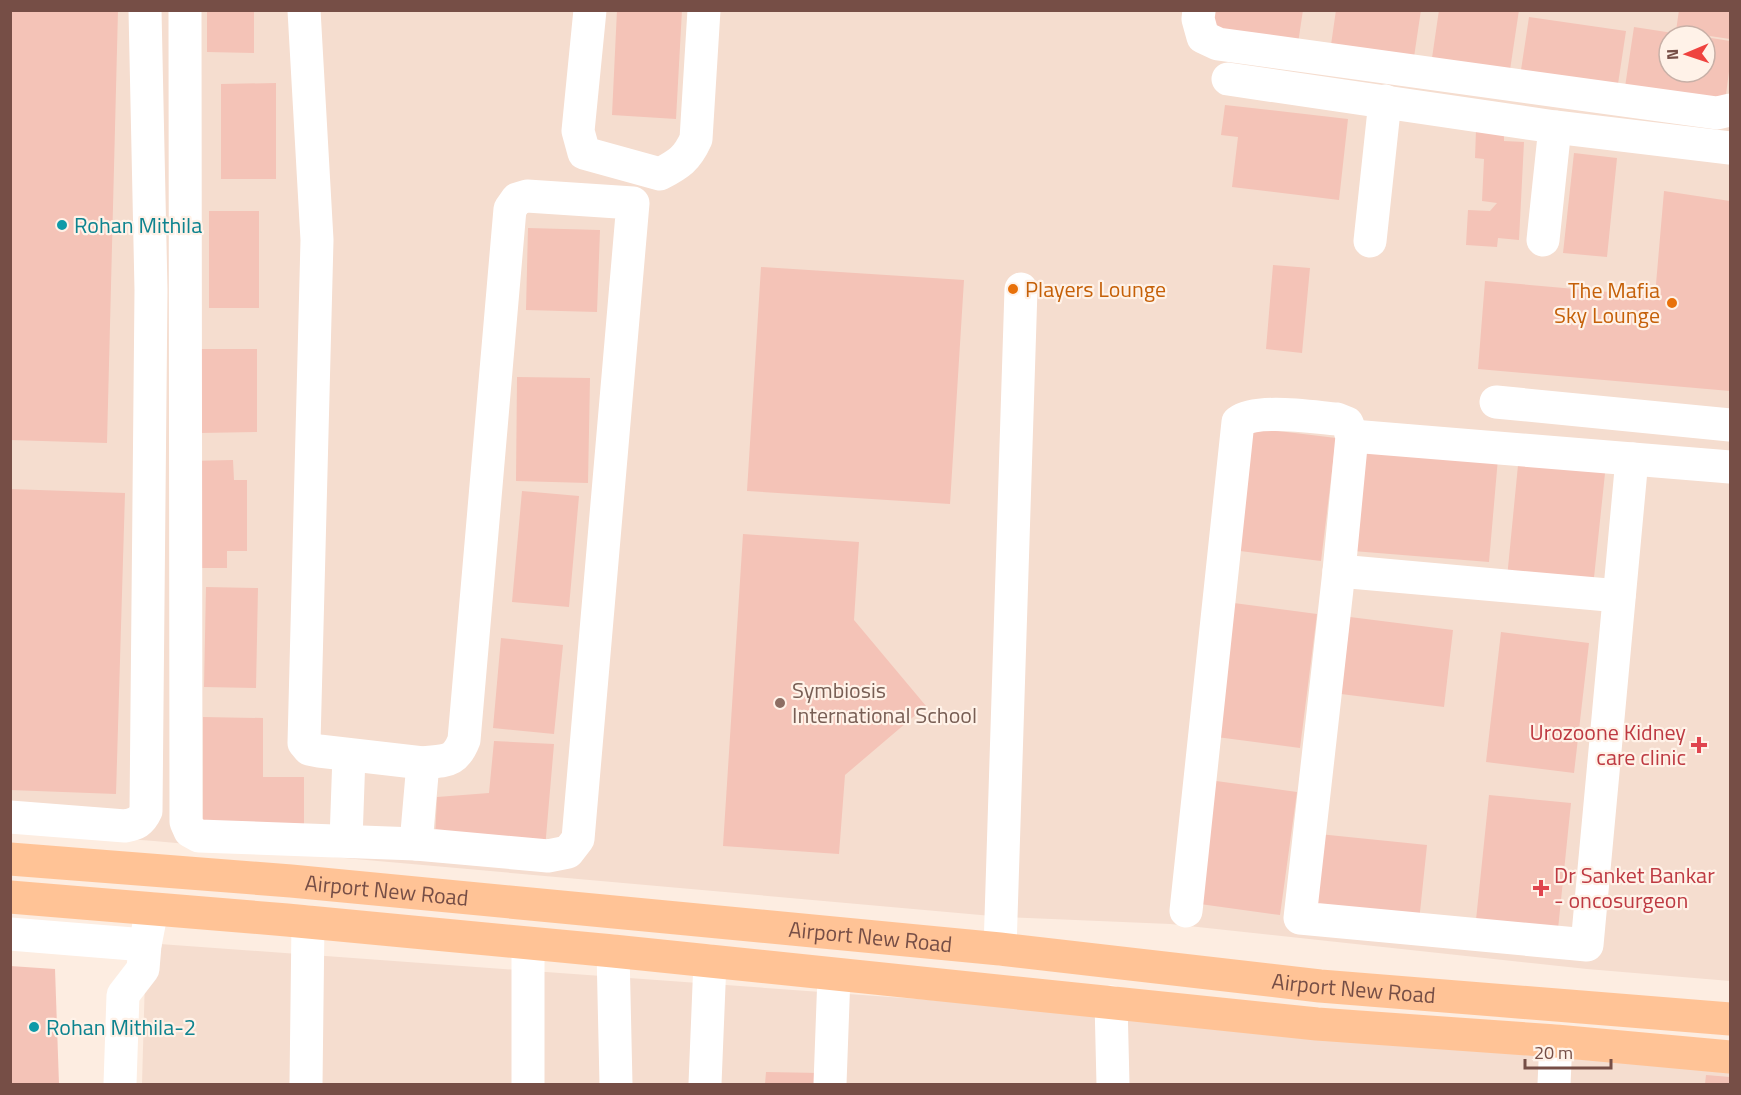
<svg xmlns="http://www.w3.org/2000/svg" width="1741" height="1095" viewBox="0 0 1741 1095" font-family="'Titillium Web',sans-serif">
<rect width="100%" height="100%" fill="#fdede1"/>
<g fill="#f5ddcf" fill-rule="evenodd">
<path d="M 10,11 L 1730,11 L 1730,981 L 1587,969 L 1170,924 L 1003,917 L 154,841 L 11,830 ZM 1669,36 L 1705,36 L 1705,72 L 1669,72 Z"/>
<path d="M 146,943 L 1730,1058 L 1730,1084 L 142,1084 Z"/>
</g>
<g fill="#f4c3b7">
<path d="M 10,10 L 118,10 L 107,443 L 10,440 Z"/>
<path d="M 207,10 L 254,10 L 254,53 L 207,52 Z"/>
<path d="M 617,10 L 682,10 L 676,119 L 612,115 Z"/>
<path d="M 1216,10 L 1303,10 L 1297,50 L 1212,37 Z"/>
<path d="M 1336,10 L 1421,10 L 1414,57 L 1331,45 Z"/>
<path d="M 1439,10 L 1519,10 L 1510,70 L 1432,58 Z"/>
<path d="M 1679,10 L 1730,10 L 1730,39 L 1676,31 Z"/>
<path d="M 1529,17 L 1626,31 L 1618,84 L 1521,70 Z"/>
<path d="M 1634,27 L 1686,35 L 1669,36 L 1669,72 L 1705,72 L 1705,37 L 1730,41 L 1730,64 L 1725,102 L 1625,87 Z"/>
<path d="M 276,83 L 276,179 L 221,179 L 221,84 Z"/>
<path d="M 1225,105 L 1348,119 L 1339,200 L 1232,187 L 1238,137 L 1221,135 Z"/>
<path d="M 1476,130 L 1504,132 L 1504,141 L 1524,142 L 1519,240 L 1498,238 L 1497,247 L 1466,245 L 1468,210 L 1490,211 L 1497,203 L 1482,201 L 1484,159 L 1475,158 Z"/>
<path d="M 1574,153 L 1617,158 L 1607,257 L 1563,253 Z"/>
<path d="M 1664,191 L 1730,201 L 1730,391 L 1478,369 L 1485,281 L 1655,296 Z"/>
<rect x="209" y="211" width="50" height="97"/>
<path d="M 528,228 L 600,230 L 597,312 L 526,310 Z"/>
<path d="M 1273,265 L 1310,268 L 1302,353 L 1266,349 Z"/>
<path d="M 761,267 L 964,280 L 950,504 L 747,491 Z"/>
<path d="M 200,349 L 257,349 L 257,432 L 200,433 Z"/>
<path d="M 517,377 L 590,378 L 588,483 L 516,481 Z"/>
<path d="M 1246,427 L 1336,438 L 1321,561 L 1232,550 Z"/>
<path d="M 1361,446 L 1498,458 L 1489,562 L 1353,551 Z"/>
<path d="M 1519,455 L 1606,464 L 1593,587 L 1507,578 Z"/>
<path d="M 233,460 L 234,480 L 247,480 L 247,551 L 227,551 L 227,568 L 188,568 L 189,461 Z"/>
<path d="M 10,489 L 125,493 L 116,794 L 10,790 Z"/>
<path d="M 522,491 L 579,496 L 569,607 L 512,602 Z"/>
<path d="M 743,534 L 859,542 L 854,620 L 926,706 L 845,775 L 839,854 L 723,846 Z"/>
<path d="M 206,587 L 258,588 L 256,688 L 204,687 Z"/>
<path d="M 1226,602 L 1317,614 L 1300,748 L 1209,736 Z"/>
<path d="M 1350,617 L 1453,630 L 1444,707 L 1341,694 Z"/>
<path d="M 1501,632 L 1589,643 L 1574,773 L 1486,762 Z"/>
<path d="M 501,638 L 563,645 L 554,734 L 493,728 Z"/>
<path d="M 203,717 L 263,718 L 263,777 L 304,777 L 304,826 L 203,826 Z"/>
<path d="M 494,741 L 554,744 L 545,849 L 435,839 L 437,797 L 489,793 Z"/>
<path d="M 1216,781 L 1297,792 L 1280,915 L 1200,904 Z"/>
<path d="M 1489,795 L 1571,803 L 1558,929 L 1476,920 Z"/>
<path d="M 1309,833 L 1427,845 L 1418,931 L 1300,918 Z"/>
<path d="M 10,966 L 55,969 L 59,1084 L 10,1084 Z"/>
<path d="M 766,1072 L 821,1073 L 821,1084 L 765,1084 Z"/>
<path d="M 1706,1075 L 1730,1077 L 1730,1084 L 1705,1084 Z"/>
</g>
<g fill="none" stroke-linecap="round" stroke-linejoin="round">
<g stroke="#fff" stroke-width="33">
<path d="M 185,10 L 186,822 L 190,831 L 199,836 L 416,844"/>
<path d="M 304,10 L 317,240 L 304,743 L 309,749 L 319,751 L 423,763"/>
<path d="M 590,10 L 578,131 L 584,153 L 660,174 C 679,164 687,159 696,139 L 704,10"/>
<path d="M 1199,10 L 1198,19 L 1203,37 L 1218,44 L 1717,113 L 1730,110"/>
<path d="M 1228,79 L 1555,127 L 1730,148"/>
<path d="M 527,196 L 633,203 L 578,839 L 568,852 L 548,856 L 416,844 L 423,763 C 446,760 455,763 464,740 L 510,209 L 517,199 Z"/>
<path d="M 1543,240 L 1555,127"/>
<path d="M 1370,241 L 1385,101"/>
<path d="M 1496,402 L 1730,425"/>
<path d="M 1352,436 L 1730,467"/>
<path d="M 1339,571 L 1619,596"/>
<path d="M 10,817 L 125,826 C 136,824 141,822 146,811 L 151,290 L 145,10"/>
<path d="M 346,840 L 349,755"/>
<path d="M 1186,911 L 1238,422 C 1257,408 1312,417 1337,419 L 1347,423 L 1352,436 L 1339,571 L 1300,918 L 1587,945 L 1632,459"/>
<path d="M 10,934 L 145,945"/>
<path d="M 528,944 L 528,1084"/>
<path d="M 1000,949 L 1021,289"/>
<path d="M 613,951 L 616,1084"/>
<path d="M 1111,1002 L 1113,1084"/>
<path d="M 120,1084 L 123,995 L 143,969 L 145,945 L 152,909"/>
<path d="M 306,1084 L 308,922"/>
<path d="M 705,1084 L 710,961"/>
<path d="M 830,1084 L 834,975"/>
<path d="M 1554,1084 L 1556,1041"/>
</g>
<g stroke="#ffc396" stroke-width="33">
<path id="s1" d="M 10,859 L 291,881 L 1000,949 L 1320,986 L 1730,1019"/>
<path d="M 10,897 L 287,920 L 613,951 L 1317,1024 L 1556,1041 L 1730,1057"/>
</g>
</g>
<g fill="#0f9aa8" stroke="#fff2e8" stroke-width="2">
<circle cx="62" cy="225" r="6"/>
<circle cx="34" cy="1027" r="6"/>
</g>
<g fill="#e8710a" stroke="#fff2e8" stroke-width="2">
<circle cx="1013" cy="289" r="6"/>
<circle cx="1672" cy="303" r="6"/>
</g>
<circle fill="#8d6e63" stroke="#fff2e8" stroke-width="2" cx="780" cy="703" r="6"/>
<g fill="#e0444e" stroke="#fff2e8" stroke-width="2">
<path d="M1696 736h6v6h6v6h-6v6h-6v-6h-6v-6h6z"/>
<path d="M1538 879h6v6h6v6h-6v6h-6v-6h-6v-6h6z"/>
</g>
<g text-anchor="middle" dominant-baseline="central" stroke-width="4.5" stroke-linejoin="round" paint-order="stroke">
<g font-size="22" fill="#0d838f" stroke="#fff2e8" text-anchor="start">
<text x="74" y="225">Rohan Mithila</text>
<text x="46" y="1027">Rohan Mithila-2</text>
</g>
<g font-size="22" fill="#c56008" stroke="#fff2e8" text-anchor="start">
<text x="1025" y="289">Players Lounge</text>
<text x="1660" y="290" text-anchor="end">The Mafia<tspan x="1660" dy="25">Sky Lounge</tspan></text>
</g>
<g font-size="22" fill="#785e54" stroke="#fff2e8" text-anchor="start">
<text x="792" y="690">Symbiosis<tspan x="792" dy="25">International School</tspan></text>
</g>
<g font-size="22" fill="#be3a42" stroke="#fff2e8" text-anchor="end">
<text x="1686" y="732">Urozoone Kidney<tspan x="1686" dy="25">care clinic</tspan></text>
<text x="1554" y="875" text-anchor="start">Dr Sanket Bankar<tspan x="1554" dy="25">- oncosurgeon</tspan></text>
</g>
<g font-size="22" fill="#764e46" stroke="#fff2e8">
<text stroke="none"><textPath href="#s1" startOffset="378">Airport New Road</textPath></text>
<text stroke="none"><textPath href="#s1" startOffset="864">Airport New Road</textPath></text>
<text stroke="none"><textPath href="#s1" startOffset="1350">Airport New Road</textPath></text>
</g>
</g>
<rect width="1741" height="1095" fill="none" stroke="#764e46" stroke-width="24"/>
<g transform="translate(1687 54) rotate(268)"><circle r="28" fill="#fff2e8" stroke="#c8b0a7" stroke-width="1.5"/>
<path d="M0-4.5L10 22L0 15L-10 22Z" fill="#ef433f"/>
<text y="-9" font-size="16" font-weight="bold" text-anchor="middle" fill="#764e46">N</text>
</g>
<path d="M1525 1059v9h86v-9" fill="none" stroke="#764e46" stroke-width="3"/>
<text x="1534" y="1059" font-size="18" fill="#764e46" stroke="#fff2e8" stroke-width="4.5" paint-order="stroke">20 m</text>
</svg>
